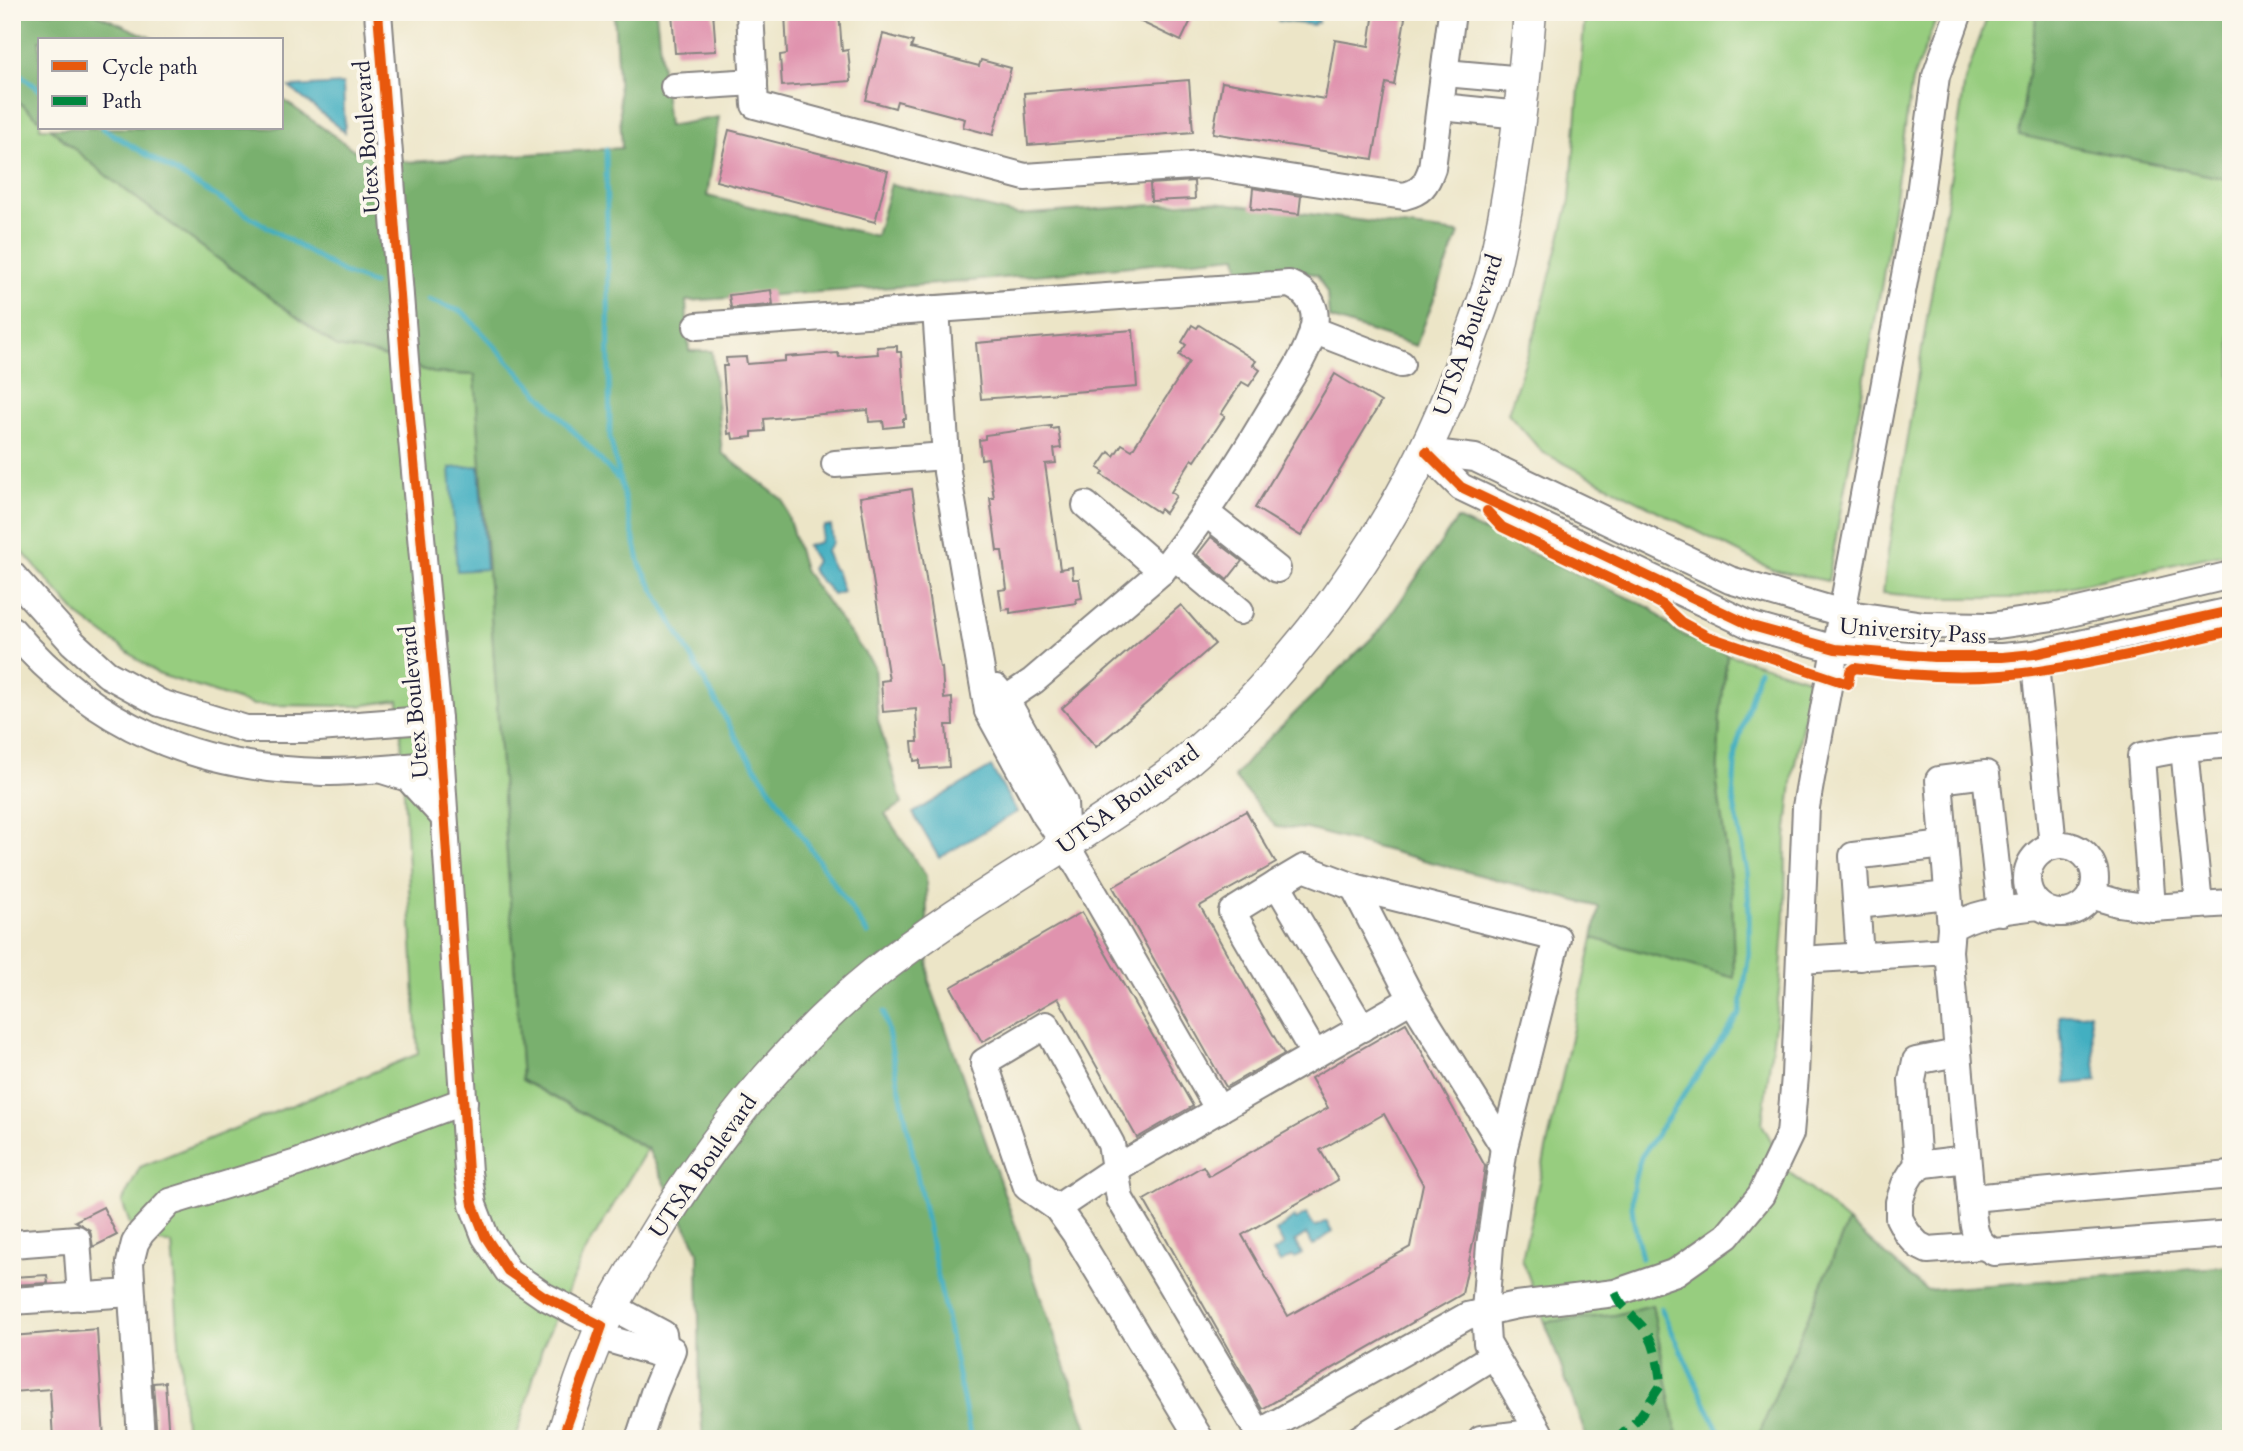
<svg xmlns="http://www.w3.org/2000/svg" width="2243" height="1451" viewBox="0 0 2243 1451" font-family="Cardo,serif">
<rect width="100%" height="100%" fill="#fbf7ec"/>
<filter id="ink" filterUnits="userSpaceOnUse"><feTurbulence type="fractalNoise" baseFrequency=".0143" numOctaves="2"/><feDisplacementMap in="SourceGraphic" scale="14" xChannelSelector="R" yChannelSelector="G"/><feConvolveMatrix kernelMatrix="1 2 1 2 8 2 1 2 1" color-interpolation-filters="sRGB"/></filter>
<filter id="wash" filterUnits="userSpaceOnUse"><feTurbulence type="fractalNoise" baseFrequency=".00686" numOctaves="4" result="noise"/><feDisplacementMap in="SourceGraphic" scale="28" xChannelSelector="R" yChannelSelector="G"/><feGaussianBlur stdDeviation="1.57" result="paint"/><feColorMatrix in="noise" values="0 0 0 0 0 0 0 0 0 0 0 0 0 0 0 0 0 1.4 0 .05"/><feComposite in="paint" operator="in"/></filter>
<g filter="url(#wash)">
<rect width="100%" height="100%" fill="#ece5c7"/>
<g fill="#97cd7f" stroke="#5c785d" stroke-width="2">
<path d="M 1585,12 L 1939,12 L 1912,81 L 1883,277 L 1828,581 L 1773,570 L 1542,452 L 1508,413 L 1536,329 L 1570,200 Z"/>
<path d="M 1989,12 L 2037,12 L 2020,135 L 2231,180 L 2231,552 L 2017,598 L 1935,598 L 1883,593 L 1888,552 L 1951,175 L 1965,80 Z"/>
<path d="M 12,96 L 40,120 L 40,128 L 50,128 L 108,177 L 337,347 L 373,353 L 434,373 L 475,375 L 522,1080 L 647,1149 L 584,1254 L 542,1348 L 516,1439 L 186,1439 L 172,1244 L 153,1241 L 130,1224 L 122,1202 L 140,1167 L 418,1054 L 399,700 L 358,706 L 252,705 L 158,674 L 79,616 L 12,540 Z"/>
<path d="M 1727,654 L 1811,680 L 1793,774 L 1786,838 L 1785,914 L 1780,984 L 1762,1124 L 1788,1171 L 1848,1222 L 1757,1439 L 1678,1439 L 1652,1305 L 1615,1315 L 1545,1322 L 1522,1259 L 1593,938 L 1734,977 L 1732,893 L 1717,784 L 1720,717 Z"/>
</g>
<g fill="#79b06e" stroke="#4e6954" stroke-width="2">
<path d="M 12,12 L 92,12 L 156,40 L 40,40 L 40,120 L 12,96 Z"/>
<path d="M 614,12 L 656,12 L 668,126 L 719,117 L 707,196 L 876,236 L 891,184 L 1018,215 L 1208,201 L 1459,233 L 1416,346 L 1329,318 L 1327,293 L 1317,275 L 1297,270 L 1240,274 L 1237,256 L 938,284 L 686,301 L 689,351 L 712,351 L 722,453 L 783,500 L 805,572 L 874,666 L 878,720 L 902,804 L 885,814 L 926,876 L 929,981 L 1091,1439 L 703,1439 L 700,1402 L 698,1251 L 648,1149 L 522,1080 L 475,375 L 434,373 L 373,353 L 337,347 L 108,177 L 50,128 L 282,128 L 282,99 L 357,152 L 409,162 L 622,148 Z"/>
<path d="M 2037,12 L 2231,12 L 2231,180 L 2019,135 Z"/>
<path d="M 1457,519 L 1651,608 L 1676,632 L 1727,654 L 1720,717 L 1717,784 L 1732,893 L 1734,978 L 1593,938 L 1599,907 L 1307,829 L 1276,827 L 1234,777 L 1256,751 L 1381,629 Z"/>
<path d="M 1848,1222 L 1926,1290 L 2231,1266 L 2231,1439 L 1757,1439 Z"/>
<path d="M 1652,1305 L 1678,1439 L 1587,1439 L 1545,1322 L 1615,1315 Z"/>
</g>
<g fill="#43afc1" stroke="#32687e" stroke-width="2">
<path d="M 1280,12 L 1320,12 L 1318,23 L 1315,22 L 1314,25 L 1278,21 Z"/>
<path d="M 343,84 L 345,132 L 289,87 Z"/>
<path d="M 479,466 L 486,569 L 457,571 L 450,468 Z"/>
<path d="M 824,526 L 831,526 L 833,542 L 826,551 L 833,569 L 836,570 L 843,592 L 833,595 C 827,585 818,580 811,569 L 816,561 L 807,546 L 820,542 Z"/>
<path d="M 991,767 L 1017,812 L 939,858 L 913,813 Z"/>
<path d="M 2090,1013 L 2097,1081 L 2066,1084 L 2059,1016 Z"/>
<path d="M 1306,1214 L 1315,1227 L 1326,1221 L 1332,1232 L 1313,1246 L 1306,1234 L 1295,1241 L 1302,1254 L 1294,1259 L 1292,1256 L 1280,1263 L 1273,1252 L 1284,1245 L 1276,1232 L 1294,1217 L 1296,1220 Z"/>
</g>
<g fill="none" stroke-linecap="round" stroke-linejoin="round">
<g stroke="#43afc1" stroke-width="5">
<path d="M 12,68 L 40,90"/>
<path d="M 102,128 L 344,273 L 373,284"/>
<path d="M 606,149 L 610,437 L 640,565 L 738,741 L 868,934"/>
<path d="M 428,300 L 463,312 L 617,478"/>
<path d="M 884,1012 L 971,1439"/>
<path d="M 1642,1258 C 1632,1215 1626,1200 1641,1157 L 1740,1013 L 1749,953 L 1749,912 L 1747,873 L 1733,798 L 1736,749 L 1759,670"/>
<path d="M 1661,1308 L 1722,1439"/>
</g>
</g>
<g id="blocks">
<g fill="#e093ae" fill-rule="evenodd">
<path d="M 672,12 L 713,12 L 716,51 L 675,53 Z"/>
<path d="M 785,12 L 839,12 L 842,51 L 848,50 L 851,81 L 782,86 L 780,55 L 787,54 Z"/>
<path d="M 1120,12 L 1195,12 L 1181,41 Z"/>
<path d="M 1374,12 L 1405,18 L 1394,85 L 1386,83 L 1373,159 L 1213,133 L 1222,82 L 1325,99 L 1335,40 L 1369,46 Z"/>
<path d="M 883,34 L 913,42 L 911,48 L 979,66 L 981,60 L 1011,68 L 993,135 L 963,127 L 965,119 L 897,101 L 895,108 L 866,100 Z"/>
<path d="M 1189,80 L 1193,132 L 1028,145 L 1024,93 Z"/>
<path d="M 729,130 L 888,171 L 875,222 L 716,181 Z"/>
<path d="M 1194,181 L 1195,199 L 1151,201 L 1150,184 Z"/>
<path d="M 1253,188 L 1301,196 L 1299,214 L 1251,209 Z"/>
<path d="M 771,290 L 773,305 L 731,308 L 729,295 Z"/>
<path d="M 1192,325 L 1197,328 L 1199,325 L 1256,361 L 1253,365 L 1260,370 L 1249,386 L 1242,382 L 1221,414 L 1225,416 L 1195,461 L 1192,459 L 1171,492 L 1176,496 L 1165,513 L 1160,509 L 1158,512 L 1102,475 L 1104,472 L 1098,468 L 1109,452 L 1114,456 L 1122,444 L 1132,450 L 1189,362 L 1179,355 L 1186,345 L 1182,342 Z"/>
<path d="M 1133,330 L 1137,387 L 981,399 L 976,343 Z"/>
<path d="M 897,346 L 897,352 L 901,352 L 906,419 L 903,419 L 903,426 L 884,428 L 883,421 L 869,422 L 868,410 L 764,419 L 765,431 L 752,432 L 752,437 L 733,439 L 732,433 L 728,434 L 723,366 L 727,366 L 726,358 L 746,357 L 747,364 L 785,361 L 785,357 L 838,353 L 839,357 L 878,354 L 877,347 Z"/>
<path d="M 1335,374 L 1381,402 L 1301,536 L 1255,508 Z"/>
<path d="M 1051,426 L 1051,429 L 1058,428 L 1061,448 L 1054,449 L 1056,463 L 1045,464 L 1060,569 L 1072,567 L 1073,579 L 1079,579 L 1082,598 L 1076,599 L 1077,603 L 1010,613 L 1010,609 L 1002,610 L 999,590 L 1007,589 L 1002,551 L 997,551 L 990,498 L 994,498 L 988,458 L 981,459 L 979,440 L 985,439 L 985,435 Z"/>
<path d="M 912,489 L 940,668 L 942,667 L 944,699 L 952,698 L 953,725 L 946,725 L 949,767 L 920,769 L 920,760 L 914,761 L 912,742 L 918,742 L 916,709 L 883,712 L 881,681 L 889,680 L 860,497 Z"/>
<path d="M 1211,537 L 1242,561 L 1227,580 L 1197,555 Z"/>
<path d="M 1181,605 L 1215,644 L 1096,747 L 1062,708 Z"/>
<path d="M 1246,811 L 1276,863 L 1200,906 L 1284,1054 L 1226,1087 L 1113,887 Z"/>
<path d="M 1082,912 L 1193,1106 L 1137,1138 L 1058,998 L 982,1042 L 951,987 Z"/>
<path d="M 1406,1023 L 1485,1166 L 1478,1219 L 1462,1294 L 1262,1409 L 1144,1200 L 1203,1166 L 1209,1176 L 1328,1108 L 1311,1078 ZM 1384,1114 L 1423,1184 L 1410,1247 L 1288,1316 L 1242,1235 L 1338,1180 L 1320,1150 Z"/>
<path d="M 103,1207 L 117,1235 L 93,1247 L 90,1230 L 75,1221 Z"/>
<path d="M 47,1275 L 48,1283 L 12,1285 L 12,1277 Z"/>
<path d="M 97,1329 L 104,1439 L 53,1439 L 50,1389 L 12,1392 L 12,1336 Z"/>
<path d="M 165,1382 L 169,1439 L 157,1439 L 153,1383 Z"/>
</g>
</g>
</g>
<g filter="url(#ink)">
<use href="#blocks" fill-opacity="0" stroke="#878481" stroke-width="2"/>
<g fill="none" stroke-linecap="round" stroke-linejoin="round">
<g stroke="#878481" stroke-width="30">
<g id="minor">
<path d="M 378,12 L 407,386 L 438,719 L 468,1172 L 473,1205 L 485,1236 L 508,1271 L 544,1296 L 602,1326"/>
<path d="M 750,12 L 755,105 L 1025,177 L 1205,165 L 1404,196 C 1421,192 1426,185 1432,168 L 1452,12"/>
<path d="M 1445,73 L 1524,80"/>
<path d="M 674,87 L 754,82"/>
<path d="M 1441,107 L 1520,115"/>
<path d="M 936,309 L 947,472 L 988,711 L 1045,815 L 1066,845 L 1219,1110"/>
<path d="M 697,326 L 1289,284 C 1309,292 1319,308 1313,331 C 1305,359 1285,386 1270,411 C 1237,467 1202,521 1162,571 L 1033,681 L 988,711"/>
<path d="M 1313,330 L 1401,364"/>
<path d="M 1426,452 L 1461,487 L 1752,626 L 1835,649 L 1934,657 L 2002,657 L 2034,654 L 2231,611"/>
<path d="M 1426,452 L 1475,458 L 1730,580 L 1842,613 L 1924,625 L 1991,626 L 2053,617 L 2231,575"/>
<path d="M 835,464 L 946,456"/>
<path d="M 1086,505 L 1162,571"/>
<path d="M 1206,513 L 1277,569"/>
<path d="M 1174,556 L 1240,611"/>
<path d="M 12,575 L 73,643 L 107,674 L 160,703 L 246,729 L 305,729 L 438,719"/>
<path d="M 12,630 C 94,727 197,769 323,772 C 362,772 402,767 441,764"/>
<path d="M 2034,654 L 2053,846"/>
<path d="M 996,688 L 1006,700 L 1064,803 L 1066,845"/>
<path d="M 382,770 L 408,778 L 444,817"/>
<circle cx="2061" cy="879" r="34"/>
<path d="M 1277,884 L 1304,868 L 1354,887"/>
<path d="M 2091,895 L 2118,903 L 2152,908 L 2231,903"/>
<path d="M 1857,905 L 1948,895"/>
<path d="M 2199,905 L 2184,748 L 2231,744"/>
<path d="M 2038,906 C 2009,910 1976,911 1951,928 L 1949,951 L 1971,1198 L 2231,1175"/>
<path d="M 2152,908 L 2141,756 L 2184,748"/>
<path d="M 1951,928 L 1939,780 L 1986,774 L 2001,912"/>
<path d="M 1860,957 L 1853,856 L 1944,845"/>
<path d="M 1800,960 L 1949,951"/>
<path d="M 1412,999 L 1354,887 L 1557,938 L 1504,1147 L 1490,1245 L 1485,1311 L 1487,1343 L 1539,1432 L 1481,1439"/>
<path d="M 1315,1055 L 1232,912 L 1277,884 L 1362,1028"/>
<path d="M 1967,1159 L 1925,1164 L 1913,1171 L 1905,1184 L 1899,1202 L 1899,1218 L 1907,1233 L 1918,1245 L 1928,1250 L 1983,1246"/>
<path d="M 1918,1167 L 1912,1080 L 1916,1061 L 1957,1053"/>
<path d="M 1971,1198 C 1974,1222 1970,1241 1994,1252 L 2231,1234"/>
<path d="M 1057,1208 L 1115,1169 L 1412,999 L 1504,1147"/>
<path d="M 12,1244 L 77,1239 L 81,1297"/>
<path d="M 12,1301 L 131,1293"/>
<path d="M 613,1307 L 663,1334 L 665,1347"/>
<path d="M 598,1336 L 653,1352 L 665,1347 L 672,1350 L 654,1393 L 639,1439"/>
<path d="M 1259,1433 L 1467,1316 L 1517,1305 L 1615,1293 L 1676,1272 L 1727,1236 L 1761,1195 L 1790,1134 L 1795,1076 L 1806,807 L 1811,778 L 1919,201 L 1936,76 L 1959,12"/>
<path d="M 141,1439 L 130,1263 L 135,1243 L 141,1233 L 170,1202 L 297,1163 L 464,1101"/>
<path d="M 1200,1439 L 1075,1233 L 1057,1208 L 1027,1187 L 984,1062 L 1046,1025 L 1111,1144 L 1120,1199 L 1262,1439"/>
<path d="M 1359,1439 L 1494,1355"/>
</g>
</g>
<g stroke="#878481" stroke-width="35">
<path id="major" d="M 562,1439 C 573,1402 586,1364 601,1328 C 615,1299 633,1270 650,1242 C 710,1142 783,1048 874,974 C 966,901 1071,846 1166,777 C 1190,760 1212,738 1234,718 C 1262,691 1287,661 1312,630 C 1382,541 1434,447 1470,339 C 1478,317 1487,294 1493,271 C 1513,186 1523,99 1530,12"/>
</g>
<use href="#minor" stroke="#fff" stroke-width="26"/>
<use href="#major" stroke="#fff" stroke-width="32"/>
<path stroke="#00873e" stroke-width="9" stroke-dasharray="18 9" stroke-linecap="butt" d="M 1615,1293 C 1621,1308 1633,1315 1643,1327 C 1656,1343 1658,1365 1661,1385 L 1638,1419 L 1617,1439"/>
<g stroke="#fbf7ec" stroke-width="15">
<g id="cycleway">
<path d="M 378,12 L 407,386 L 438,719 L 468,1172 L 473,1205 L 485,1236 L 508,1271 L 544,1296 L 602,1326 L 562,1439"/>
<path d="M 1426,452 L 1461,487 L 1752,626 L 1835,649 L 1934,657 L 2002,657 L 2034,654 L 2231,611"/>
<path d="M 1487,511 L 1502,527 L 1644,595 L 1663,605 L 1681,622 L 1707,636 L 1848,684 L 1850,672 L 1855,668 C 1920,678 1987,680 2052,669 C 2112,660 2172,645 2231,631"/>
</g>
</g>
<use href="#cycleway" stroke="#e8590c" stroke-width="10"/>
</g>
</g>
<g text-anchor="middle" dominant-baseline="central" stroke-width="7" stroke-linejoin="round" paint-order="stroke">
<g font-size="23" fill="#22223b" stroke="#fbf7ec">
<text transform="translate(367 137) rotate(-94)">Utex Boulevard</text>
<text transform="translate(1468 335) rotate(-71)">UTSA Boulevard</text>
<text transform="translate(1913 631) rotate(4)">University Pass</text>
<text transform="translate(414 702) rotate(-95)">Utex Boulevard</text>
<text transform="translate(1128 799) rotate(-36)">UTSA Boulevard</text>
<text transform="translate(703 1166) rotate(-55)">UTSA Boulevard</text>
</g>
</g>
<rect width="2243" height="1451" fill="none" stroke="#fbf7ec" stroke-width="42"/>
<rect x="38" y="38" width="245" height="91" fill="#fbf7ec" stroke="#a4a2a5" stroke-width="2"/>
<rect x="52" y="61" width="35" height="10" fill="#e8590c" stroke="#a4a2a5" stroke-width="2"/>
<text x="102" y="74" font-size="21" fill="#22223b">Cycle path</text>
<rect x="52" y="96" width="35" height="10" fill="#00873e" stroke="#a4a2a5" stroke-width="2"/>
<text x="102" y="108" font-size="21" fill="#22223b">Path</text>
</svg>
